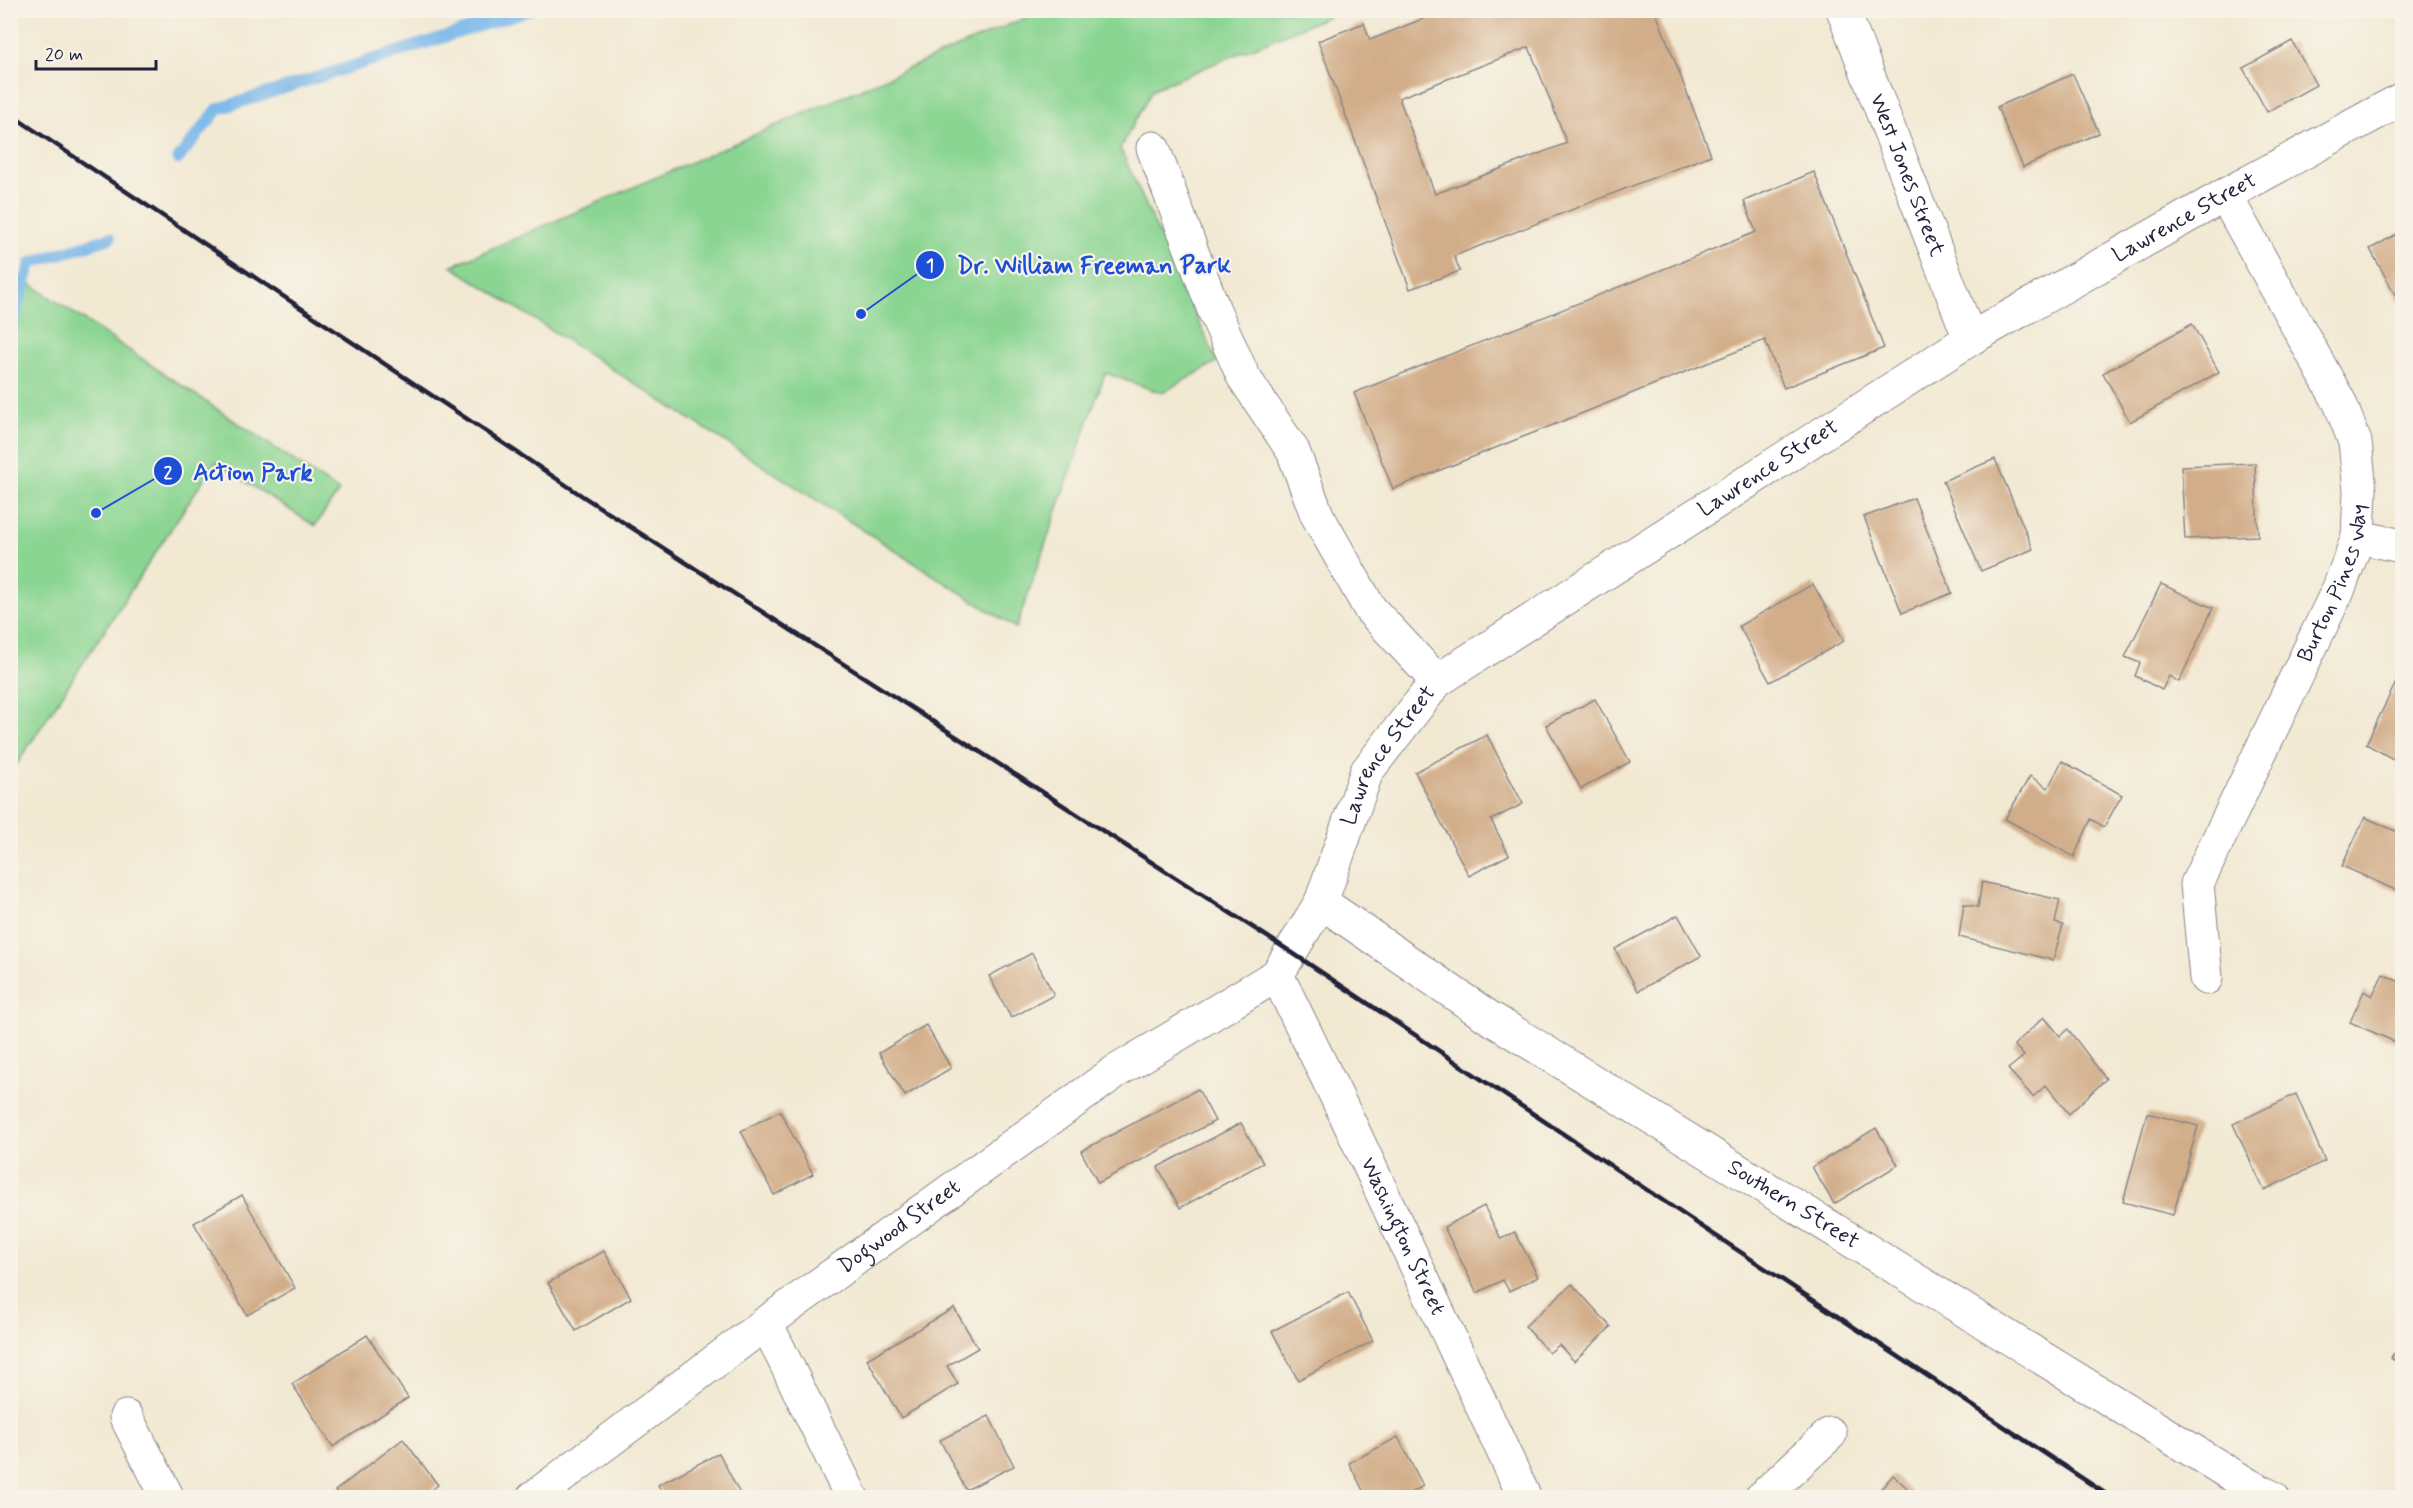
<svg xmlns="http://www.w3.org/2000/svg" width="2413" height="1508" viewBox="0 0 2413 1508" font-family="Mynerve,sans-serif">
<rect width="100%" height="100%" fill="#f7f3e8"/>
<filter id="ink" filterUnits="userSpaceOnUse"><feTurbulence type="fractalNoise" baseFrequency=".0167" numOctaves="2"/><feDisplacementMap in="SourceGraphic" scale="12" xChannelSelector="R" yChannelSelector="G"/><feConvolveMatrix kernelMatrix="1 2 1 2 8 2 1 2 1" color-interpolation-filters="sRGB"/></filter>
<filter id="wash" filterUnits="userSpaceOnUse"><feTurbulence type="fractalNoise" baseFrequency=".008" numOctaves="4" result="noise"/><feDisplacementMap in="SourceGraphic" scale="24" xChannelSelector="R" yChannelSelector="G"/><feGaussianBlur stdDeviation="1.35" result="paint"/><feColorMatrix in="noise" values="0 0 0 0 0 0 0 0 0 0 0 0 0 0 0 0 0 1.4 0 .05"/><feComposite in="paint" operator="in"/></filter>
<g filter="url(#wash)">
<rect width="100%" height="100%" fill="#f2e9d3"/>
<g fill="#8bd592" stroke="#567c66" stroke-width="1.5">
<path d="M 1043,10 L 1341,11 L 1153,89 L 1120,148 L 1217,362 L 1162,393 L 1105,373 L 1016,628 L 451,266 Z"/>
<path d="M 11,271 L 339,491 L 315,526 L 215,462 L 11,773 Z"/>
</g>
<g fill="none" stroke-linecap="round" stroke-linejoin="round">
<g stroke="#76b5e9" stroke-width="12">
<path d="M 178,159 L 218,109 L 529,10"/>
<path d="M 10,332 L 31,263 L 110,238"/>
</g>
</g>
<g id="blocks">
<g fill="#d2ad89" fill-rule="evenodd">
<path d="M 1445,10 L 1655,10 L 1711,155 L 1454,256 L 1460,271 L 1410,289 L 1318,41 L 1364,23 L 1370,40 ZM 1529,47 L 1567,143 L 1435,194 L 1399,98 Z"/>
<path d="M 2292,41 L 2316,85 L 2267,112 L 2243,68 Z"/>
<path d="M 2073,74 L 2099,133 L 2023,167 L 1997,107 Z"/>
<path d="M 1814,172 L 1884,348 L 1784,388 L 1765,340 L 1393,489 L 1354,393 L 1756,232 L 1744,201 Z"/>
<path d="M 2402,231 L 2402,307 L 2370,249 Z"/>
<path d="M 2192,324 L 2219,372 L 2130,422 L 2103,373 Z"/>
<path d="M 1995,459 L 2033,549 L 1981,571 L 1943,481 Z"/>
<path d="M 2255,463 L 2258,536 L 2185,539 L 2181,466 Z"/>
<path d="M 1914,498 L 1952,593 L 1902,613 L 1864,517 Z"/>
<path d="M 1813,584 L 1844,641 L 1770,682 L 1739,626 Z"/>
<path d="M 2161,584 L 2213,608 L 2179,682 L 2169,676 L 2162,690 L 2135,676 L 2140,663 L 2125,657 Z"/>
<path d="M 2402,670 L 2402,764 L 2366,744 Z"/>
<path d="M 1595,699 L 1630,762 L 1581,789 L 1546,725 Z"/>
<path d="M 1487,735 L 1523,804 L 1491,820 L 1509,855 L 1469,876 L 1415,772 Z"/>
<path d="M 2062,761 L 2122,795 L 2104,827 L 2091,819 L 2074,857 L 2005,819 L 2030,776 L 2048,788 Z"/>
<path d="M 2365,817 L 2402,834 L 2402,893 L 2342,866 Z"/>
<path d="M 1982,882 L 2060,900 L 2055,923 L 2063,925 L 2053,960 L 1959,937 L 1964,904 L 1978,907 Z"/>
<path d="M 1678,915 L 1701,956 L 1638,991 L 1615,949 Z"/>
<path d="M 1032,953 L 1054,995 L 1011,1018 L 989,976 Z"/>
<path d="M 2383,974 L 2402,983 L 2402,1045 L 2350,1022 L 2364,991 L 2372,996 Z"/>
<path d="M 2044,1017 L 2060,1036 L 2068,1029 L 2106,1079 L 2069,1114 L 2046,1085 L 2033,1097 L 2008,1069 L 2024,1056 L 2014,1045 Z"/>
<path d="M 926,1025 L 951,1068 L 905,1096 L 879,1053 Z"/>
<path d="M 1198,1089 L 1215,1121 L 1098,1183 L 1081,1151 Z"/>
<path d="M 2296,1094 L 2325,1161 L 2264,1190 L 2233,1124 Z"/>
<path d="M 780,1111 L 813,1174 L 774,1195 L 741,1131 Z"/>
<path d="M 2147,1113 L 2198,1126 L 2173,1215 L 2123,1202 Z"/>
<path d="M 1241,1123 L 1263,1163 L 1180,1208 L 1158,1167 Z"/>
<path d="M 1876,1128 L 1898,1165 L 1834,1204 L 1812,1167 Z"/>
<path d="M 242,1195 L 295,1288 L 247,1315 L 194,1223 Z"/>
<path d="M 1484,1206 L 1501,1239 L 1515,1232 L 1538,1277 L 1509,1291 L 1503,1280 L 1477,1293 L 1444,1227 Z"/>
<path d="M 604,1251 L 631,1298 L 576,1331 L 548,1283 Z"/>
<path d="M 1572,1284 L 1611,1327 L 1574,1361 L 1559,1345 L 1549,1353 L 1525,1326 Z"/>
<path d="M 1348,1292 L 1373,1341 L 1298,1380 L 1272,1331 Z"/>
<path d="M 954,1308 L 978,1348 L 947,1366 L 958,1384 L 901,1418 L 867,1359 Z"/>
<path d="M 367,1335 L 408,1398 L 333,1447 L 292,1384 Z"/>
<path d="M 2402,1343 L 2402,1367 L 2391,1358 Z"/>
<path d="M 989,1416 L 1014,1466 L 966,1490 L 940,1440 Z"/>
<path d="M 1398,1437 L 1423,1486 L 1402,1498 L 1367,1498 L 1349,1463 Z"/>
<path d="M 403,1439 L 438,1485 L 422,1498 L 340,1498 L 335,1491 Z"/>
<path d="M 719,1453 L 742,1498 L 665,1498 L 658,1485 Z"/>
<path d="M 1893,1475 L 1918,1498 L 1873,1498 Z"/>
</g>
</g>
</g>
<g filter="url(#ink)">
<use href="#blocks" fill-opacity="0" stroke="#8a8687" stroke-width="1.5"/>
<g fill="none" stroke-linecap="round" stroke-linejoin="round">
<g stroke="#8a8687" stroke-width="35">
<g id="minor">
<path id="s1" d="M 1843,10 L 1970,339"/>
<path d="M 1153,148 L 1214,310 L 1243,376 L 1293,451 L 1317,515 L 1370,609 L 1437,681"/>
<path d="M 2358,537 L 2402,546"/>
<path id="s2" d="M 1321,902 L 1487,1016 L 2250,1486 L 2273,1498"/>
<path id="s3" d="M 1277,975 L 1349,1122 L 1525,1498"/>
<path id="s4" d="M 2206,978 L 2197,884 L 2339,588 L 2358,537 L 2360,490 L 2355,442 L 2340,403 L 2225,195"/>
<path d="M 766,1323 L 852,1498"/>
<path d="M 126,1417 L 168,1498"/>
<path id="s5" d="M 533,1498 L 766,1323 L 1115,1072 L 1277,975 L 1321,902 L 1367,771 L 1437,681 L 1970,339 L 2225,195 L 2402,99"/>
<path d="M 1761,1498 L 1830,1434"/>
</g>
</g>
<use href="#minor" stroke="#fff" stroke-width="33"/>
<path stroke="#22223b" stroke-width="4.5" d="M 10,114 L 587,499 L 1291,952 L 1692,1220 L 2112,1498"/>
</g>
</g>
<g text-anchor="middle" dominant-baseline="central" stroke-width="4.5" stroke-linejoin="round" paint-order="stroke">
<g font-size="22" fill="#22223b" stroke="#f7f3e8">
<text stroke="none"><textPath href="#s1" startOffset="177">West Jones Street</textPath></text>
<text stroke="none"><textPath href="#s5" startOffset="2128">Lawrence Street</textPath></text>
<text stroke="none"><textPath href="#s5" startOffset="1642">Lawrence Street</textPath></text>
<text stroke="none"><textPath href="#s4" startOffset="426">Burton Pines Way</textPath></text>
<text stroke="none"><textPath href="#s5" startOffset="1158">Lawrence Street</textPath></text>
<text stroke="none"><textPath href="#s2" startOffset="561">Southern Street</textPath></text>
<text stroke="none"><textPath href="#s5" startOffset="456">Dogwood Street</textPath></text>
<text stroke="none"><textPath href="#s3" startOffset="290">Washington Street</textPath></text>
</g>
</g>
<path fill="none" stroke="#1d4ed8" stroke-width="2" d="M861 314L930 265M96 513L168 471"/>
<g fill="#1d4ed8" stroke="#f7f3e8" stroke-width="2">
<circle cx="861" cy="314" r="6"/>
<circle cx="96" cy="513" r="6"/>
<circle cx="930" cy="265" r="15"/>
<circle cx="168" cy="471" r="15"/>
</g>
<g font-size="18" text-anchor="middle" font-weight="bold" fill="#fff">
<text x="930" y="271">1</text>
<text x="168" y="478">2</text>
</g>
<g font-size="24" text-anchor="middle" font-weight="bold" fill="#1d4ed8" stroke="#f7f3e8" stroke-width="4.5" stroke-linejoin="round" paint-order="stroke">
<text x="1094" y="273">Dr. William Freeman Park</text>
<text x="253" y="480">Action Park</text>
</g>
<rect width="2413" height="1508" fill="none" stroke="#f7f3e8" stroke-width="36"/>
<path d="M36 60v9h120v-9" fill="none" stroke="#22223b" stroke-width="3"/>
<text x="45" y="60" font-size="18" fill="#22223b" stroke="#f7f3e8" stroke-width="4.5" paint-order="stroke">20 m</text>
</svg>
